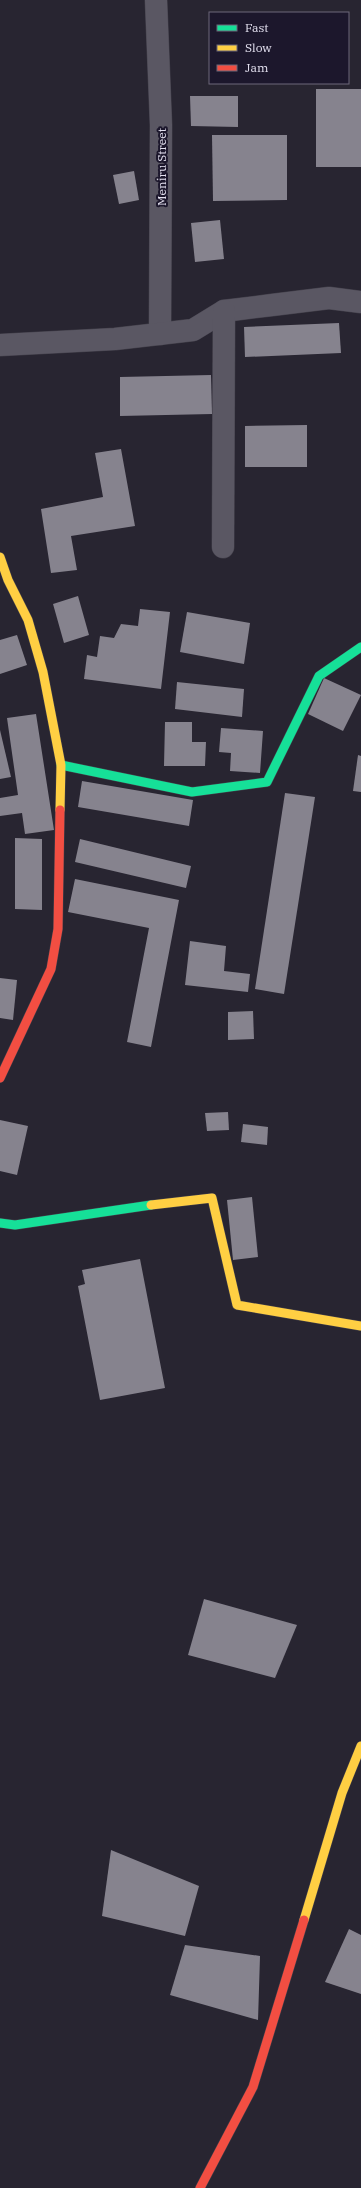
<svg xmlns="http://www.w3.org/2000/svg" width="361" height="2188" viewBox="0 0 361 2188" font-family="'IBM Plex Serif',serif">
<rect width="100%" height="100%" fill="#282531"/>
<g fill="#86838e">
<rect x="316" y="89" width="45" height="78"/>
<path d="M 190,96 L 238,96 L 238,127 L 191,126 Z"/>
<path d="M 212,135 L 287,135 L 287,200 L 213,201 Z"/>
<path d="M 134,171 L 139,200 L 119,204 L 113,175 Z"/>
<path d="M 220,220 L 224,259 L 195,262 L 191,223 Z"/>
<path d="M 339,323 L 341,353 L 245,357 L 244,327 Z"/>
<path d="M 211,375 L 212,414 L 120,416 L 120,377 Z"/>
<path d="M 307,425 L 307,467 L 245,467 L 245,426 Z"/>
<path d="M 121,449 L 135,526 L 71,536 L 77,570 L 51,573 L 41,509 L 103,497 L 95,453 Z"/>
<path d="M 78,596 L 89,635 L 64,643 L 53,604 Z"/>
<path d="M 140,609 L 170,612 L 161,689 L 84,679 L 87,655 L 97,657 L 100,636 L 114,638 L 121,624 L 138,626 Z"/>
<path d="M 187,612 L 250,623 L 244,664 L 180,652 Z"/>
<path d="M 17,635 L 27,665 L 0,674 L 0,640 Z"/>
<path d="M 324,678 L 361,695 L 343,731 L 308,714 Z"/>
<path d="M 177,682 L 244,689 L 242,717 L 175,709 Z"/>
<path d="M 36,714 L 54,830 L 25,834 L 22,813 L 0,816 L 0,798 L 18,795 L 7,718 Z"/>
<path d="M 165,722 L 192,722 L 192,742 L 206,742 L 205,766 L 164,766 Z"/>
<path d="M 221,728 L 263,731 L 260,773 L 230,771 L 231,753 L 219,752 Z"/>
<path d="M 0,730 L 11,777 L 0,779 Z"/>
<path d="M 358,755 L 361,756 L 361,792 L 353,791 Z"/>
<path d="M 82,781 L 193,800 L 189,826 L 78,807 Z"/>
<path d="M 285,793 L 315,797 L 284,994 L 255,989 Z"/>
<path d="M 15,838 L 42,839 L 42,910 L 15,909 Z"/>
<path d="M 80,839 L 191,866 L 186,888 L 75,862 Z"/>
<path d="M 75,879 L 179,900 L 151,1047 L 127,1042 L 149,928 L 68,912 Z"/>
<path d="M 190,941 L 226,946 L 224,971 L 250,974 L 248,992 L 185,985 Z"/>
<path d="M 0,978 L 17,980 L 13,1020 L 0,1018 Z"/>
<path d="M 253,1011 L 254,1039 L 228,1040 L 228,1012 Z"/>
<path d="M 228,1112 L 229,1130 L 207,1131 L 205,1113 Z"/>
<path d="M 0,1120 L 28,1126 L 17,1175 L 0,1171 Z"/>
<path d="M 243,1124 L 268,1127 L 267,1145 L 241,1142 Z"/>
<path d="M 252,1197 L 258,1257 L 233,1260 L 227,1200 Z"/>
<path d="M 140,1259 L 165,1388 L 100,1400 L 78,1286 L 85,1284 L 82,1270 Z"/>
<path d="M 204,1599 L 297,1625 L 275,1678 L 188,1655 Z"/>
<path d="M 111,1850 L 199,1886 L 185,1936 L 102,1916 Z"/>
<path d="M 349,1929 L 361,1935 L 361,1994 L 325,1982 Z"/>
<path d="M 185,1945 L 260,1956 L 258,2020 L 170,1995 Z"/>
</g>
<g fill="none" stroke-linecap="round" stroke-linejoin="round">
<g stroke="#43404b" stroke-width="23">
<g id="street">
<path d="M 156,0 L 161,125 L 160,334"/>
<path d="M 0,345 L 115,339 L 193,330 L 224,311 L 272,305 L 329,298 L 361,302"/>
<path d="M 223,547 L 224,311"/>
</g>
</g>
<g stroke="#43404b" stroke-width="10">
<g id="fast">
<path d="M 61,765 L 192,792 L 267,782 L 319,676 L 361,647"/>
<path d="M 0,1223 L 15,1225 L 151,1205"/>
</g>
</g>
<g stroke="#43404b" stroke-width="10">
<g id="slow">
<path d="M 0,557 L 8,580 L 28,620 L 43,672 L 61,765 L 60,810"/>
<path d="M 151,1205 L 212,1198 L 237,1305 L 361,1326"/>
<path d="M 304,1920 L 342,1793 L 361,1746"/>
</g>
</g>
<g stroke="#43404b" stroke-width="10">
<g id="jam">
<path d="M 0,1078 L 51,969 L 58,929 L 60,810"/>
<path d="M 200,2188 L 253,2087 L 304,1920"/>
</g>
</g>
<use href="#street" stroke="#5a5763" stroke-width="22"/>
<use href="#fast" stroke="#16e098" stroke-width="9"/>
<use href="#slow" stroke="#ffcf43" stroke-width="9"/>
<use href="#jam" stroke="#f24e42" stroke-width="9"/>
</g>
<g text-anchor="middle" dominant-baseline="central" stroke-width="4" stroke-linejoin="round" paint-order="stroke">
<g font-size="12" fill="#e4e1f0" stroke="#1c172c">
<text transform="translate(161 167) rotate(-90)">Meniru Street</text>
</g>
</g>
<rect x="209" y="12" width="140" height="72" fill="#1c172c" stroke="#6c687a"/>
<rect x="217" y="25" width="20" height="6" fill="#16e098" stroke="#6c687a"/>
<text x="245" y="32" font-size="12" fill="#e4e1f0">Fast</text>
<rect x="217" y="45" width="20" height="6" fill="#ffcf43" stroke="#6c687a"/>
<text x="245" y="52" font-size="12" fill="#e4e1f0">Slow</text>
<rect x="217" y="65" width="20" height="6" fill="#f24e42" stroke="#6c687a"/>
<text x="245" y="72" font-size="12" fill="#e4e1f0">Jam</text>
</svg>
